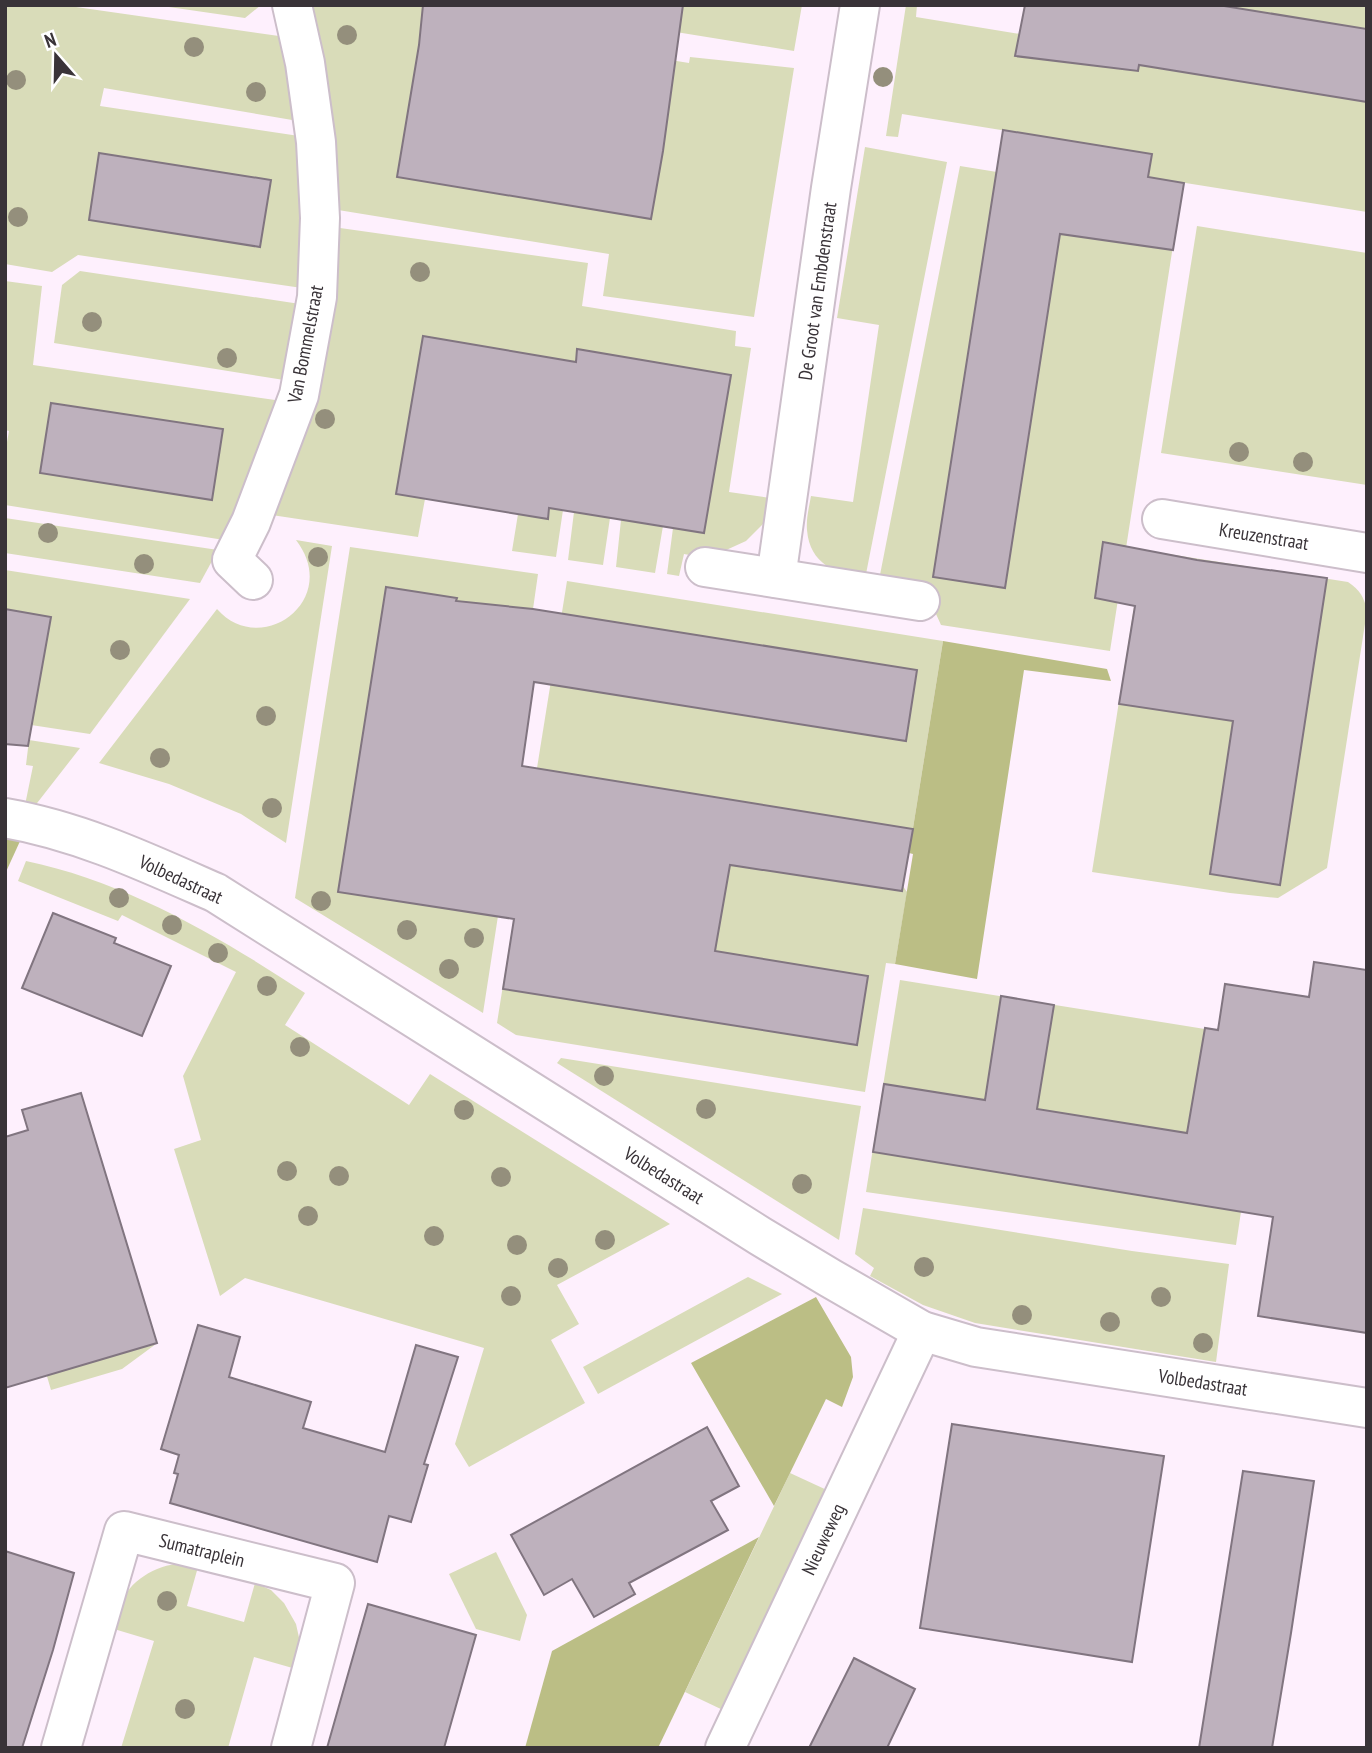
<svg xmlns="http://www.w3.org/2000/svg" width="1372" height="1753" viewBox="0 0 1372 1753" font-family="'PT Sans Narrow',sans-serif">
<rect width="100%" height="100%" fill="#fef0fd"/>
<g fill="#d9dcb9">
<path d="M 5,5 L 62,5 L 279,36 L 298,121 L 104,88 L 100,106 L 299,136 L 302,288 L 78,255 L 52,272 L 5,264 Z"/>
<path d="M 155,5 L 261,5 L 245,18 Z"/>
<path d="M 305,5 L 422,5 L 422,20 L 689,63 L 690,57 L 794,68 L 754,317 L 603,296 L 609,254 L 332,209 Z"/>
<path d="M 438,5 L 802,5 L 794,51 L 577,16 Z"/>
<path d="M 906,5 L 917,5 L 916,17 L 1173,59 L 1366,102 L 1367,212 L 1148,177 L 1151,154 L 902,114 L 898,137 L 886,136 Z"/>
<path d="M 1215,5 L 1367,5 L 1367,30 Z"/>
<path d="M 865,147 L 947,162 L 865,579 C 836,573 810,565 807,530 C 806,519 809,507 811,496 L 853,502 L 879,325 L 837,318 Z"/>
<path d="M 960,166 L 997,172 L 1005,588 L 1068,183 L 1177,220 L 1110,651 L 941,625 L 931,603 L 879,580 Z"/>
<path d="M 1197,226 L 1367,253 L 1367,485 L 1161,453 Z"/>
<path d="M 333,227 L 588,263 L 582,306 L 736,331 L 735,346 L 751,348 L 729,492 L 770,498 L 763,524 L 746,541 L 724,551 L 700,557 L 684,554 L 679,576 L 667,574 L 673,528 L 663,526 L 655,573 L 616,567 L 621,520 L 610,518 L 603,565 L 568,560 L 574,512 L 563,510 L 556,557 L 512,551 L 518,514 L 425,499 L 418,537 L 265,514 Z"/>
<path d="M 80,271 L 300,304 L 284,380 L 54,343 L 62,285 Z"/>
<path d="M 5,281 L 42,286 L 33,365 L 282,401 L 224,540 L 5,505 L 5,453 L 9,431 L 5,430 Z"/>
<path d="M 5,518 L 218,550 L 200,583 L 5,553 Z"/>
<path d="M 296,540 L 332,546 L 286,843 L 241,814 L 169,784 L 99,763 L 217,609 C 261,659 342,600 296,540 Z"/>
<path d="M 350,547 L 538,574 L 533,609 L 545,612 L 483,1013 L 295,898 Z"/>
<path d="M 1143,550 L 1348,582 C 1360,590 1364,597 1367,611 L 1327,868 L 1278,898 L 1230,893 L 1092,872 Z"/>
<path d="M 5,570 L 190,599 L 90,734 L 5,721 Z"/>
<path d="M 567,581 L 943,641 L 909,853 L 533,793 Z"/>
<path d="M 29,740 L 80,748 L 34,807 L 25,805 L 33,766 L 26,765 Z"/>
<path d="M 531,809 L 889,866 L 907,892 L 895,964 L 886,963 L 865,1092 L 516,1035 L 497,1023 Z"/>
<path d="M 26,861 C 127,882 220,937 305,993 L 285,1025 L 409,1105 L 430,1074 L 670,1224 L 557,1285 L 579,1324 L 551,1340 L 585,1403 L 469,1467 L 455,1444 L 484,1348 L 245,1278 L 220,1296 L 174,1149 L 201,1140 L 183,1076 L 236,972 L 122,915 L 118,921 L 18,881 Z"/>
<path d="M 900,980 L 1267,1039 L 1236,1245 L 866,1192 Z"/>
<path d="M 561,1058 L 861,1106 L 839,1240 L 557,1063 Z"/>
<path d="M 863,1208 L 1132,1251 L 1229,1264 L 1216,1362 L 975,1323 L 923,1305 L 870,1276 L 874,1268 L 855,1254 Z"/>
<path d="M 748,1277 L 782,1294 L 598,1394 L 583,1367 Z"/>
<path d="M 156,1344 L 122,1369 L 51,1390 L 39,1349 L 99,1360 Z"/>
<path d="M 790,1473 L 829,1491 L 725,1711 L 685,1692 Z"/>
<path d="M 496,1552 L 527,1615 L 520,1641 L 476,1629 L 449,1574 Z"/>
<path d="M 181,1563 L 198,1567 L 187,1606 L 244,1622 L 255,1583 L 271,1590 L 284,1603 L 296,1624 L 300,1642 L 296,1669 L 254,1657 L 228,1748 L 121,1748 L 154,1641 L 114,1629 C 116,1621 117,1613 120,1606 C 129,1580 155,1566 181,1563 Z"/>
</g>
<g fill="#bbbe85">
<path d="M 943,641 L 1107,669 L 1111,681 L 1024,670 L 977,979 L 895,964 L 913,854 L 909,853 Z"/>
<path d="M 5,836 L 21,839 L 5,874 Z"/>
<path d="M 816,1297 L 851,1357 L 853,1377 L 842,1407 L 826,1399 L 774,1506 L 691,1363 Z"/>
<path d="M 759,1537 L 658,1748 L 525,1748 L 552,1651 Z"/>
</g>
<g fill="#beb1bd" stroke="#817580" stroke-width="2">
<path d="M 423,5 L 683,5 L 663,151 L 651,219 L 397,177 L 419,45 Z"/>
<path d="M 1025,5 L 1218,5 L 1367,29 L 1367,102 L 1139,65 L 1138,71 L 1015,56 Z"/>
<path d="M 1003,130 L 1152,154 L 1148,177 L 1184,183 L 1173,250 L 1060,234 L 1005,588 L 933,577 Z"/>
<path d="M 99,153 L 271,180 L 260,247 L 89,220 Z"/>
<path d="M 423,336 L 576,362 L 577,349 L 731,375 L 704,533 L 549,508 L 548,519 L 396,494 Z"/>
<path d="M 51,403 L 223,429 L 212,500 L 40,473 Z"/>
<path d="M 1103,542 L 1197,560 L 1327,578 L 1280,885 L 1210,874 L 1233,721 L 1119,704 L 1135,606 L 1095,598 Z"/>
<path d="M 386,587 L 457,598 L 456,601 L 533,609 L 917,670 L 906,741 L 534,682 L 522,766 L 913,829 L 902,891 L 730,865 L 715,951 L 868,976 L 857,1045 L 503,989 L 514,919 L 338,892 Z"/>
<path d="M 5,609 L 51,617 L 28,746 L 5,744 Z"/>
<path d="M 53,913 L 116,938 L 114,943 L 171,966 L 142,1036 L 22,988 Z"/>
<path d="M 1314,962 L 1367,970 L 1367,1333 L 1258,1316 L 1273,1217 L 873,1152 L 884,1084 L 985,1100 L 1001,996 L 1054,1005 L 1037,1109 L 1187,1133 L 1205,1028 L 1218,1030 L 1225,984 L 1309,997 Z"/>
<path d="M 81,1093 L 157,1343 L 5,1388 L 5,1137 L 28,1130 L 22,1110 Z"/>
<path d="M 198,1325 L 240,1337 L 229,1377 L 311,1402 L 303,1428 L 385,1452 L 416,1345 L 458,1357 L 424,1464 L 428,1465 L 411,1522 L 389,1516 L 377,1562 L 170,1503 L 178,1474 L 174,1473 L 179,1455 L 161,1449 Z"/>
<path d="M 952,1424 L 1164,1456 L 1132,1662 L 920,1628 Z"/>
<path d="M 707,1427 L 739,1486 L 711,1501 L 728,1530 L 629,1583 L 635,1594 L 594,1617 L 572,1579 L 544,1595 L 511,1535 Z"/>
<path d="M 1243,1471 L 1314,1481 L 1291,1633 L 1272,1748 L 1199,1748 Z"/>
<path d="M 5,1551 L 74,1573 L 53,1650 L 22,1748 L 5,1748 Z"/>
<path d="M 368,1604 L 476,1635 L 444,1748 L 327,1748 Z"/>
<path d="M 854,1658 L 915,1689 L 887,1748 L 809,1748 Z"/>
</g>
<g fill="none" stroke-linecap="round" stroke-linejoin="round">
<g stroke="#ccbeca" stroke-width="42">
<g id="street">
<path d="M 1162,519 L 1367,553"/>
<path d="M 705,567 L 920,601"/>
<path d="M 776,578 L 831,188 L 860,5"/>
<path d="M 253,580 L 232,560 L 251,522 L 299,395 L 317,297 L 320,218 L 316,142 L 305,63 L 292,5"/>
<path d="M 5,818 C 80,831 148,863 216,893 L 760,1236 L 830,1278 L 922,1331 L 976,1347 L 1367,1408"/>
<path d="M 61,1748 L 124,1531 L 335,1583 L 291,1748"/>
<path d="M 725,1748 L 922,1331"/>
</g>
</g>
<use href="#street" stroke="#fff" stroke-width="38"/>
</g>
<g fill="#948f7c">
<circle cx="347" cy="35" r="10"/>
<circle cx="194" cy="47" r="10"/>
<circle cx="883" cy="77" r="10"/>
<circle cx="16" cy="80" r="10"/>
<circle cx="256" cy="92" r="10"/>
<circle cx="18" cy="217" r="10"/>
<circle cx="420" cy="272" r="10"/>
<circle cx="92" cy="322" r="10"/>
<circle cx="227" cy="358" r="10"/>
<circle cx="325" cy="419" r="10"/>
<circle cx="1239" cy="452" r="10"/>
<circle cx="1303" cy="462" r="10"/>
<circle cx="48" cy="533" r="10"/>
<circle cx="318" cy="557" r="10"/>
<circle cx="144" cy="564" r="10"/>
<circle cx="120" cy="650" r="10"/>
<circle cx="266" cy="716" r="10"/>
<circle cx="160" cy="758" r="10"/>
<circle cx="272" cy="808" r="10"/>
<circle cx="119" cy="898" r="10"/>
<circle cx="321" cy="901" r="10"/>
<circle cx="172" cy="925" r="10"/>
<circle cx="407" cy="930" r="10"/>
<circle cx="474" cy="938" r="10"/>
<circle cx="218" cy="953" r="10"/>
<circle cx="449" cy="969" r="10"/>
<circle cx="267" cy="986" r="10"/>
<circle cx="300" cy="1047" r="10"/>
<circle cx="604" cy="1076" r="10"/>
<circle cx="706" cy="1109" r="10"/>
<circle cx="464" cy="1110" r="10"/>
<circle cx="287" cy="1171" r="10"/>
<circle cx="339" cy="1176" r="10"/>
<circle cx="501" cy="1177" r="10"/>
<circle cx="802" cy="1184" r="10"/>
<circle cx="308" cy="1216" r="10"/>
<circle cx="434" cy="1236" r="10"/>
<circle cx="605" cy="1240" r="10"/>
<circle cx="517" cy="1245" r="10"/>
<circle cx="924" cy="1267" r="10"/>
<circle cx="558" cy="1268" r="10"/>
<circle cx="511" cy="1296" r="10"/>
<circle cx="1161" cy="1297" r="10"/>
<circle cx="1022" cy="1315" r="10"/>
<circle cx="1110" cy="1322" r="10"/>
<circle cx="1203" cy="1343" r="10"/>
<circle cx="167" cy="1601" r="10"/>
<circle cx="185" cy="1709" r="10"/>
</g>
<g text-anchor="middle" dominant-baseline="central" stroke-width="7" stroke-linejoin="round" paint-order="stroke">
<g font-size="19" fill="#393338" stroke="#fff">
<text transform="translate(817 291) rotate(-82)">De Groot van Embdenstraat</text>
<text transform="translate(305 344) rotate(-79)">Van Bommelstraat</text>
<text transform="translate(1264 536) rotate(9)">Kreuzenstraat</text>
<text transform="translate(181 879) rotate(25)">Volbedastraat</text>
<text transform="translate(664 1175) rotate(32)">Volbedastraat</text>
<text transform="translate(1203 1382) rotate(9)">Volbedastraat</text>
<text transform="translate(823 1539) rotate(-65)">Nieuweweg</text>
<text transform="translate(202 1550) rotate(14)">Sumatraplein</text>
</g>
</g>
<rect width="1372" height="1753" fill="none" stroke="#393338" stroke-width="14"/>
<g transform="translate(56 56) rotate(340)" stroke="#ffffff" stroke-width="5" paint-order="stroke">
<path d="M0-5L12 26L0 18L-12 26Z" fill="#393338"/>
<text y="-10" font-size="19" font-weight="bold" text-anchor="middle" fill="#393338">N</text>
</g>
</svg>
